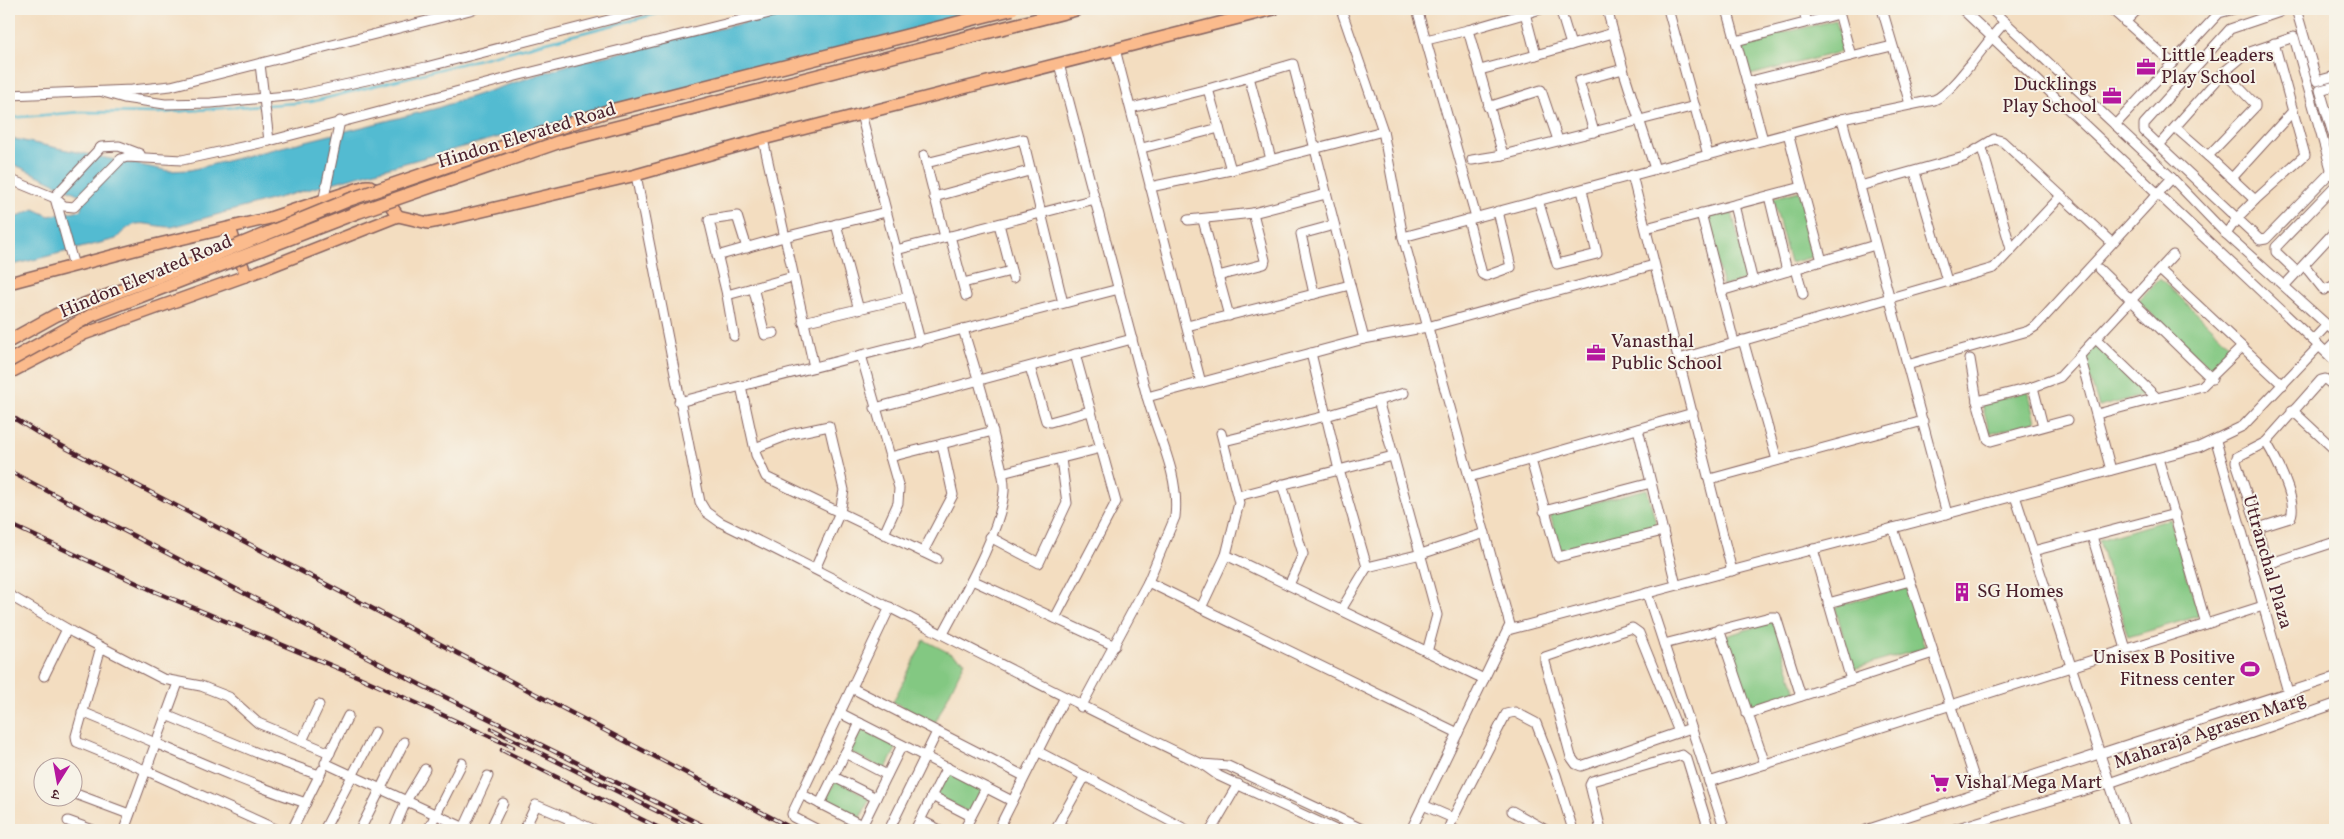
<svg xmlns="http://www.w3.org/2000/svg" width="2344" height="839" viewBox="0 0 2344 839" font-family="Vollkorn,'Noto Serif Devanagari',serif">
<rect width="100%" height="100%" fill="#f7f3e8"/>
<filter id="ink" filterUnits="userSpaceOnUse"><feTurbulence type="fractalNoise" baseFrequency=".02" numOctaves="2"/><feDisplacementMap in="SourceGraphic" scale="10" xChannelSelector="R" yChannelSelector="G"/><feConvolveMatrix kernelMatrix="1 2 1 2 8 2 1 2 1" color-interpolation-filters="sRGB"/></filter>
<filter id="wash" filterUnits="userSpaceOnUse"><feTurbulence type="fractalNoise" baseFrequency=".0096" numOctaves="4" result="noise"/><feDisplacementMap in="SourceGraphic" scale="20" xChannelSelector="R" yChannelSelector="G"/><feGaussianBlur stdDeviation="1.12" result="paint"/><feColorMatrix in="noise" values="0 0 0 0 0 0 0 0 0 0 0 0 0 0 0 0 0 1.4 0 .05"/><feComposite in="paint" operator="in"/></filter>
<g filter="url(#wash)">
<rect width="100%" height="100%" fill="#f3ddc0"/>
<g fill="#83c882" stroke="#667456">
<path d="M 1836,20 L 1844,51 L 1750,75 L 1742,43 Z"/>
<path d="M 1799,191 L 1816,256 L 1790,263 L 1773,198 Z"/>
<path d="M 1731,209 L 1749,279 L 1723,286 L 1705,216 Z"/>
<path d="M 2160,278 L 2233,348 L 2211,370 L 2138,301 Z"/>
<path d="M 2097,344 L 2145,395 L 2099,407 L 2083,357 Z"/>
<path d="M 2028,391 L 2036,421 L 1990,434 L 1982,404 Z"/>
<path d="M 1647,489 L 1657,527 L 1560,551 L 1550,514 Z"/>
<path d="M 2170,519 L 2199,616 L 2128,637 L 2099,540 Z"/>
<path d="M 1906,586 L 1925,648 L 1853,669 L 1835,607 Z"/>
<path d="M 1774,621 L 1796,693 L 1748,707 L 1726,636 Z"/>
<path d="M 924,640 L 965,661 L 935,723 L 893,702 Z"/>
<path d="M 862,729 L 897,747 L 885,770 L 850,752 Z"/>
<path d="M 947,772 L 982,790 L 970,813 L 936,795 Z"/>
<path d="M 836,780 L 870,798 L 859,821 L 824,803 Z"/>
</g>
<path fill="#53bbd1" stroke="#4e6d7e" d="M 802,9 L 1029,9 L 503,136 L 172,227 C 144,227 138,214 116,239 L 9,266 L 9,220 L 34,209 L 49,216 L 81,210 L 82,196 L 9,162 L 9,138 L 169,171 L 190,170 L 434,109 L 568,65 Z"/>
<g fill="none" stroke-linecap="round" stroke-linejoin="round">
<g stroke="#53bbd1" stroke-width="2.5">
<path d="M 267,105 L 311,102 L 676,9"/>
<path d="M 9,118 L 81,112 L 159,113 L 262,105"/>
</g>
</g>
</g>
<g filter="url(#ink)">
<g fill="none" stroke-linecap="round" stroke-linejoin="round">
<g stroke="#85625f" stroke-width="11">
<g id="minor">
<path d="M 1341,9 L 1383,131 L 1403,237 L 1510,625 L 1411,830"/>
<path d="M 1417,9 L 1476,217"/>
<path d="M 1560,9 L 1571,45 L 1613,33"/>
<path d="M 1607,9 L 1623,69 L 1655,169"/>
<path d="M 1668,9 L 1708,155"/>
<path d="M 1727,9 L 1763,140"/>
<path d="M 1803,9 L 1807,22"/>
<path d="M 1882,9 L 1910,104"/>
<path d="M 1962,9 L 2335,361"/>
<path d="M 1991,9 L 2172,178 L 2226,234 L 2335,332"/>
<path d="M 2111,9 L 2172,63"/>
<path d="M 2296,9 L 2317,81 L 2335,76"/>
<path d="M 2125,22 L 2138,9"/>
<path d="M 1426,40 L 1468,30"/>
<path d="M 1736,41 L 1839,14"/>
<path d="M 1115,49 L 1201,383"/>
<path d="M 1536,55 L 1571,45"/>
<path d="M 1851,56 L 1892,46"/>
<path d="M 260,64 L 269,141"/>
<path d="M 1059,64 C 1088,174 1117,284 1146,393 C 1157,435 1180,473 1175,517 L 1148,582 L 1081,707"/>
<path d="M 1480,70 L 1536,55 L 1525,13"/>
<path d="M 1249,77 L 1271,159"/>
<path d="M 1747,82 L 1851,56 L 1838,9"/>
<path d="M 2335,86 L 2320,90 L 2335,141"/>
<path d="M 1208,89 L 1231,170"/>
<path d="M 103,92 L 124,98 L 165,104 L 211,103 L 298,95 L 426,67 L 651,9"/>
<path d="M 9,95 L 132,90 L 171,86 L 474,9"/>
<path d="M 1488,107 L 1541,90 L 1558,140"/>
<path d="M 1131,108 L 1208,89 L 1293,64 L 1364,339"/>
<path d="M 861,114 L 920,341"/>
<path d="M 1842,119 L 1947,514"/>
<path d="M 2115,125 L 2219,13 L 2234,9"/>
<path d="M 2176,128 L 2208,156 L 2255,107 L 2255,104 L 2224,72"/>
<path d="M 1594,132 L 1579,81 L 1623,69"/>
<path d="M 1788,133 L 1802,187"/>
<path d="M 763,139 L 814,367"/>
<path d="M 2160,144 L 2224,72 L 2247,53 L 2294,37 L 2331,169 L 2330,173 L 2266,239 L 2260,240 L 2144,131 L 2144,124 L 2230,29 L 2280,12"/>
<path d="M 1142,148 L 1219,128"/>
<path d="M 1982,148 L 2011,249"/>
<path d="M 924,155 L 945,237"/>
<path d="M 1503,155 L 1468,30 L 1541,9"/>
<path d="M 2208,156 L 2255,200"/>
<path d="M 1472,160 L 1503,155 L 1695,106"/>
<path d="M 926,163 L 1023,139 L 1063,303"/>
<path d="M 1915,172 L 1947,281"/>
<path d="M 636,175 L 700,502 L 706,512 L 720,522 C 881,601 1039,687 1202,764 L 1219,776 L 1336,830"/>
<path d="M 1632,175 L 1732,571"/>
<path d="M 2232,178 L 2293,111"/>
<path d="M 9,179 L 55,198 L 64,206 L 74,207 L 121,159 L 127,157 L 182,160 L 269,141 L 516,76 L 786,9"/>
<path d="M 1860,186 L 1964,157 L 1994,139 L 2002,141 L 2111,242"/>
<path d="M 1150,187 L 1231,170 L 1383,131"/>
<path d="M 1769,196 L 1787,271"/>
<path d="M 934,197 L 1029,171"/>
<path d="M 1538,200 L 1557,264 L 1597,254 L 1582,190"/>
<path d="M 323,202 L 340,121"/>
<path d="M 1734,205 L 1753,282"/>
<path d="M 1701,213 L 1734,342"/>
<path d="M 1468,219 L 1482,274 L 1486,276 L 1511,267 L 1498,211"/>
<path d="M 1188,220 L 1253,213 L 1326,194"/>
<path d="M 1203,220 L 1229,316"/>
<path d="M 836,224 L 859,310"/>
<path d="M 999,224 L 1013,278"/>
<path d="M 1646,228 L 1802,187 L 1822,261"/>
<path d="M 2226,234 L 2238,217 L 2255,200 L 2305,155 L 2274,43"/>
<path d="M 950,236 L 966,296"/>
<path d="M 1403,237 L 1842,119 L 1934,100 C 1953,93 1987,40 2005,22"/>
<path d="M 896,250 L 1095,199"/>
<path d="M 717,256 L 784,237 L 886,212"/>
<path d="M 2304,265 L 2324,290 L 2335,285"/>
<path d="M 74,266 L 55,198 L 57,194 L 101,147 L 119,146 L 140,154"/>
<path d="M 1796,269 L 1803,294"/>
<path d="M 2099,269 L 2212,379"/>
<path d="M 2160,270 L 2283,385"/>
<path d="M 2297,272 L 2276,252 L 2276,247 L 2335,186"/>
<path d="M 1218,276 L 1264,264 L 1265,260 L 1253,213"/>
<path d="M 963,283 L 1011,271"/>
<path d="M 2285,285 L 2335,231"/>
<path d="M 753,287 L 765,335 L 774,333"/>
<path d="M 1721,291 L 1875,245"/>
<path d="M 1314,294 L 1301,234 L 1334,225"/>
<path d="M 727,295 L 793,277"/>
<path d="M 803,322 L 909,297"/>
<path d="M 1187,326 L 1350,285"/>
<path d="M 734,336 L 727,295 L 709,220 L 737,216 L 747,248"/>
<path d="M 2096,339 L 2156,397"/>
<path d="M 1743,340 L 1777,460"/>
<path d="M 2313,340 L 2327,325"/>
<path d="M 2326,352 L 2335,343"/>
<path d="M 1311,353 L 1339,470 L 1367,567 L 1341,610"/>
<path d="M 861,355 L 899,488 L 898,503 L 884,534"/>
<path d="M 2080,356 L 2111,470"/>
<path d="M 1679,359 L 1994,268 L 2061,196"/>
<path d="M 1970,359 L 1977,401 L 1988,439 L 1991,441 L 2068,420"/>
<path d="M 1907,365 L 2028,331 L 2036,326 L 2172,178"/>
<path d="M 1030,367 L 1046,421 L 1050,422 L 1090,411"/>
<path d="M 741,386 L 756,455 L 766,477 L 937,559"/>
<path d="M 2033,387 L 2043,426"/>
<path d="M 2335,387 L 2325,379 L 2321,380 L 2266,442 L 2237,457 L 2236,462 L 2258,528 L 2265,560 L 2271,563 L 2335,542"/>
<path d="M 1147,397 L 1364,339 L 1427,327 L 1654,265"/>
<path d="M 1378,400 L 1437,615 L 1427,652"/>
<path d="M 1977,401 L 2033,387 L 2060,377 L 2173,255"/>
<path d="M 679,402 L 1119,289"/>
<path d="M 875,408 L 1132,339"/>
<path d="M 2292,410 L 2335,450"/>
<path d="M 2097,414 L 2202,386 L 2242,347"/>
<path d="M 1638,429 L 1676,585"/>
<path d="M 1224,441 L 1326,416 L 1404,393"/>
<path d="M 2216,441 L 2288,692"/>
<path d="M 755,448 L 791,434 L 829,426 L 844,490 L 840,512 L 815,569"/>
<path d="M 890,457 L 993,431"/>
<path d="M 2158,458 L 2206,624"/>
<path d="M 1531,460 L 1558,557 L 1663,531"/>
<path d="M 1002,473 L 1101,448"/>
<path d="M 1469,477 L 1693,413"/>
<path d="M 1710,479 L 1923,421"/>
<path d="M 1282,484 L 1303,554 L 1289,585"/>
<path d="M 1238,496 L 1393,456"/>
<path d="M 2015,496 L 2125,830"/>
<path d="M 1544,511 L 1651,483"/>
<path d="M 1893,528 L 1979,793"/>
<path d="M 2258,528 L 2290,518 C 2300,504 2274,455 2266,442"/>
<path d="M 2092,536 L 2126,649"/>
<path d="M 990,537 L 1039,563 L 1067,503 L 1061,459"/>
<path d="M 1813,549 L 1851,680"/>
<path d="M 2033,551 L 2175,514"/>
<path d="M 923,552 L 953,495 L 942,444"/>
<path d="M 1226,555 L 1484,679"/>
<path d="M 1367,567 L 1421,554 L 1485,533"/>
<path d="M 972,580 L 1115,646"/>
<path d="M 1148,582 L 1458,733"/>
<path d="M 1647,593 L 1725,830"/>
<path d="M 9,595 L 74,633 L 163,679 L 201,686 L 229,697 L 258,723 L 330,753"/>
<path d="M 1828,603 L 1910,581"/>
<path d="M 1201,608 L 1226,555 L 1239,503 L 1221,433"/>
<path d="M 1055,618 L 1116,502 L 1075,354"/>
<path d="M 1719,629 L 1765,764"/>
<path d="M 1508,630 L 2199,447 L 2243,426 L 2319,346"/>
<path d="M 943,634 C 962,598 1001,531 1004,491 C 1005,477 1000,464 997,450 C 988,409 975,369 963,329"/>
<path d="M 1664,644 L 1770,617 L 1776,617 L 1801,696"/>
<path d="M 101,647 L 76,736 L 77,742 L 145,770 L 278,830"/>
<path d="M 44,676 L 67,629"/>
<path d="M 852,688 L 1024,776"/>
<path d="M 82,712 C 157,742 229,778 306,803"/>
<path d="M 840,713 L 1012,801"/>
<path d="M 1747,714 L 1933,653"/>
<path d="M 166,715 L 260,754 L 319,775"/>
<path d="M 1679,732 L 1639,633 L 1632,628 L 1545,657 L 1545,662 L 1571,757 L 1576,764 L 1581,766 L 1691,728"/>
<path d="M 302,741 L 319,705"/>
<path d="M 1037,751 L 1187,830"/>
<path d="M 845,753 L 887,775"/>
<path d="M 327,758 L 348,716"/>
<path d="M 325,763 L 469,830"/>
<path d="M 1202,764 L 1228,766 L 1364,830"/>
<path d="M 834,777 L 876,798"/>
<path d="M 1709,782 L 2263,606"/>
<path d="M 73,793 L 129,814"/>
<path d="M 801,794 L 871,830"/>
<path d="M 932,796 L 971,816"/>
<path d="M 820,804 L 860,723"/>
<path d="M 1423,805 L 1453,818 L 1449,827 L 1455,830"/>
<path d="M 1512,811 L 1546,830"/>
<path d="M 1453,818 L 1506,714 L 1515,712 L 1536,723 L 1556,775 L 1573,830"/>
<path d="M 920,820 L 940,830"/>
<path d="M 68,821 L 93,830"/>
<path d="M 1058,825 L 1068,830"/>
<path d="M 862,826 L 902,745"/>
<path d="M 124,830 L 178,683"/>
<path d="M 292,830 L 322,770"/>
<path d="M 324,830 L 375,732"/>
<path d="M 360,830 L 404,742"/>
<path d="M 394,830 L 406,801 L 425,769"/>
<path d="M 428,830 L 462,763"/>
<path d="M 463,830 L 488,776"/>
<path d="M 490,830 L 503,803"/>
<path d="M 524,830 L 536,805 L 595,830"/>
<path d="M 565,830 L 573,820"/>
<path d="M 818,830 L 793,817 L 792,814 L 890,607"/>
<path d="M 889,830 L 937,732"/>
<path d="M 915,830 L 947,767"/>
<path d="M 964,830 L 986,788"/>
<path d="M 998,830 L 1065,697"/>
<path d="M 1055,830 L 1085,776"/>
<path d="M 1211,830 L 1238,784"/>
<path d="M 1601,830 L 1590,785 L 1592,781 L 1682,755 L 1687,759 L 1709,830"/>
<path d="M 1866,830 L 2335,677"/>
<path d="M 1951,830 L 2109,783 L 2335,704"/>
</g>
</g>
<g stroke="#85625f" stroke-width="14">
<g id="major">
<path d="M 230,228 L 246,276"/>
<path d="M 9,283 L 142,248 L 270,218 L 366,186 L 370,186 L 389,203 L 398,216"/>
<path d="M 9,373 L 84,334 L 259,271 L 398,216 L 428,223 L 444,220 L 636,175 L 763,139 L 1274,9"/>
</g>
</g>
<use href="#minor" stroke="#fff" stroke-width="9"/>
<use href="#major" stroke="#fbbb8d" stroke-width="11"/>
<g stroke="#4a1f2b" stroke-width="4.5">
<g id="rail">
<path d="M 9,415 L 43,436 L 795,830"/>
<path d="M 9,471 L 421,685 L 712,830"/>
<path d="M 9,524 L 156,592 L 359,677 L 513,747"/>
<path d="M 492,729 L 695,830"/>
<path d="M 502,750 L 663,830"/>
</g>
</g>
<use href="#rail" stroke="#f7f3e8" stroke-width="2.5" stroke-dasharray="8" stroke-linecap="butt"/>
<g stroke="#85625f" stroke-width="15" stroke-linecap="butt">
<g id="highway-bridge">
<path d="M 9,341 L 56,315 L 200,261 L 351,199 L 605,112 L 1012,9"/>
<path d="M 9,361 L 92,315 L 358,212 L 559,142 L 1078,9"/>
</g>
</g>
<use href="#highway-bridge" stroke="#fbbb8d" stroke-width="12"/>
</g>
</g>
<defs>
<g id="office-bare" transform="scale(1.5)"><path d="M-6-3h4V-5.5h4V-3h4V5H-6ZM-1-4.5V-3h2v-1.5ZM-6 0V1H6V0Z" fill="#b5179e" stroke="#f7f3e8" stroke-width="2.5" paint-order="stroke"/></g>
<g id="building-bare" transform="scale(1.5)"><path d="M-4-6H4V6H1V3H-1V6H-4ZM-2.5-4.3h1.7v1.8h-1.7ZM.8-4.3h1.7v1.8H.8ZM-2.5-1h1.7V.8h-1.7ZM.8-1h1.7V.8H.8Z" fill="#b5179e" stroke="#f7f3e8" stroke-width="2.5" paint-order="stroke"/></g>
<g id="stadium-bare" transform="scale(1.5)"><path d="M0-5a6.5 5 0 1 0 0 10a6.5 5 0 1 0 0-10ZM-3.5-1.8h7v3.6h-7Z" fill="#b5179e" stroke="#f7f3e8" stroke-width="2.5" paint-order="stroke"/></g>
<g id="supermarket-bare" transform="scale(1.5)"><path d="M-6-5.5h2.5l.6 2H6L4.5 2H-2.5L-4.4-4H-6ZM-1.5 3.2a1.3 1.3 0 1 0 .1 0ZM3 3.2a1.3 1.3 0 1 0 .1 0Z" fill="#b5179e" stroke="#f7f3e8" stroke-width="2.5" paint-order="stroke"/></g>
</defs>
<g fill-rule="evenodd">
<use href="#office-bare" x="2146" y="67"/>
<use href="#office-bare" x="2112" y="96"/>
<use href="#office-bare" x="1596" y="353"/>
<use href="#building-bare" x="1962" y="592"/>
<use href="#stadium-bare" x="2250" y="669"/>
<use href="#supermarket-bare" x="1940" y="783"/>
</g>
<g text-anchor="middle" dominant-baseline="central" stroke-width="4" stroke-linejoin="round" paint-order="stroke">
<g font-size="19" fill="#4a1f2b" stroke="#f7f3e8" text-anchor="start">
<text x="2161" y="56">Little Leaders<tspan x="2161" dy="22">Play School</tspan></text>
<text x="2097" y="85" text-anchor="end">Ducklings<tspan x="2097" dy="22">Play School</tspan></text>
<text x="1611" y="342">Vanasthal<tspan x="1611" dy="22">Public School</tspan></text>
<text x="1977" y="592">SG Homes</text>
<text x="2235" y="658" text-anchor="end">Unisex B Positive<tspan x="2235" dy="22">Fitness center</tspan></text>
<text x="1955" y="783">Vishal Mega Mart</text>
</g>
<g font-size="19" fill="#4a1f2b" stroke="#f7f3e8">
<text transform="translate(527 136) rotate(-17)">Hindon Elevated Road</text>
<text transform="translate(146 277) rotate(-23)">Hindon Elevated Road</text>
<text transform="translate(2267 562) rotate(74)">Uttranchal Plaza</text>
<text transform="translate(2210 731) rotate(-19)">Maharaja Agrasen Marg</text>
</g>
</g>
<rect width="2344" height="839" fill="none" stroke="#f7f3e8" stroke-width="30"/>
<g transform="translate(58 782) rotate(191)"><circle r="24" fill="#f7f3e8" stroke="#b29e9c"/>
<path d="M0-4L9 19L0 12L-9 19Z" fill="#b5179e"/>
<text y="-8" font-size="14" font-weight="bold" text-anchor="middle" fill="#4a1f2b">उ</text>
</g>
</svg>
